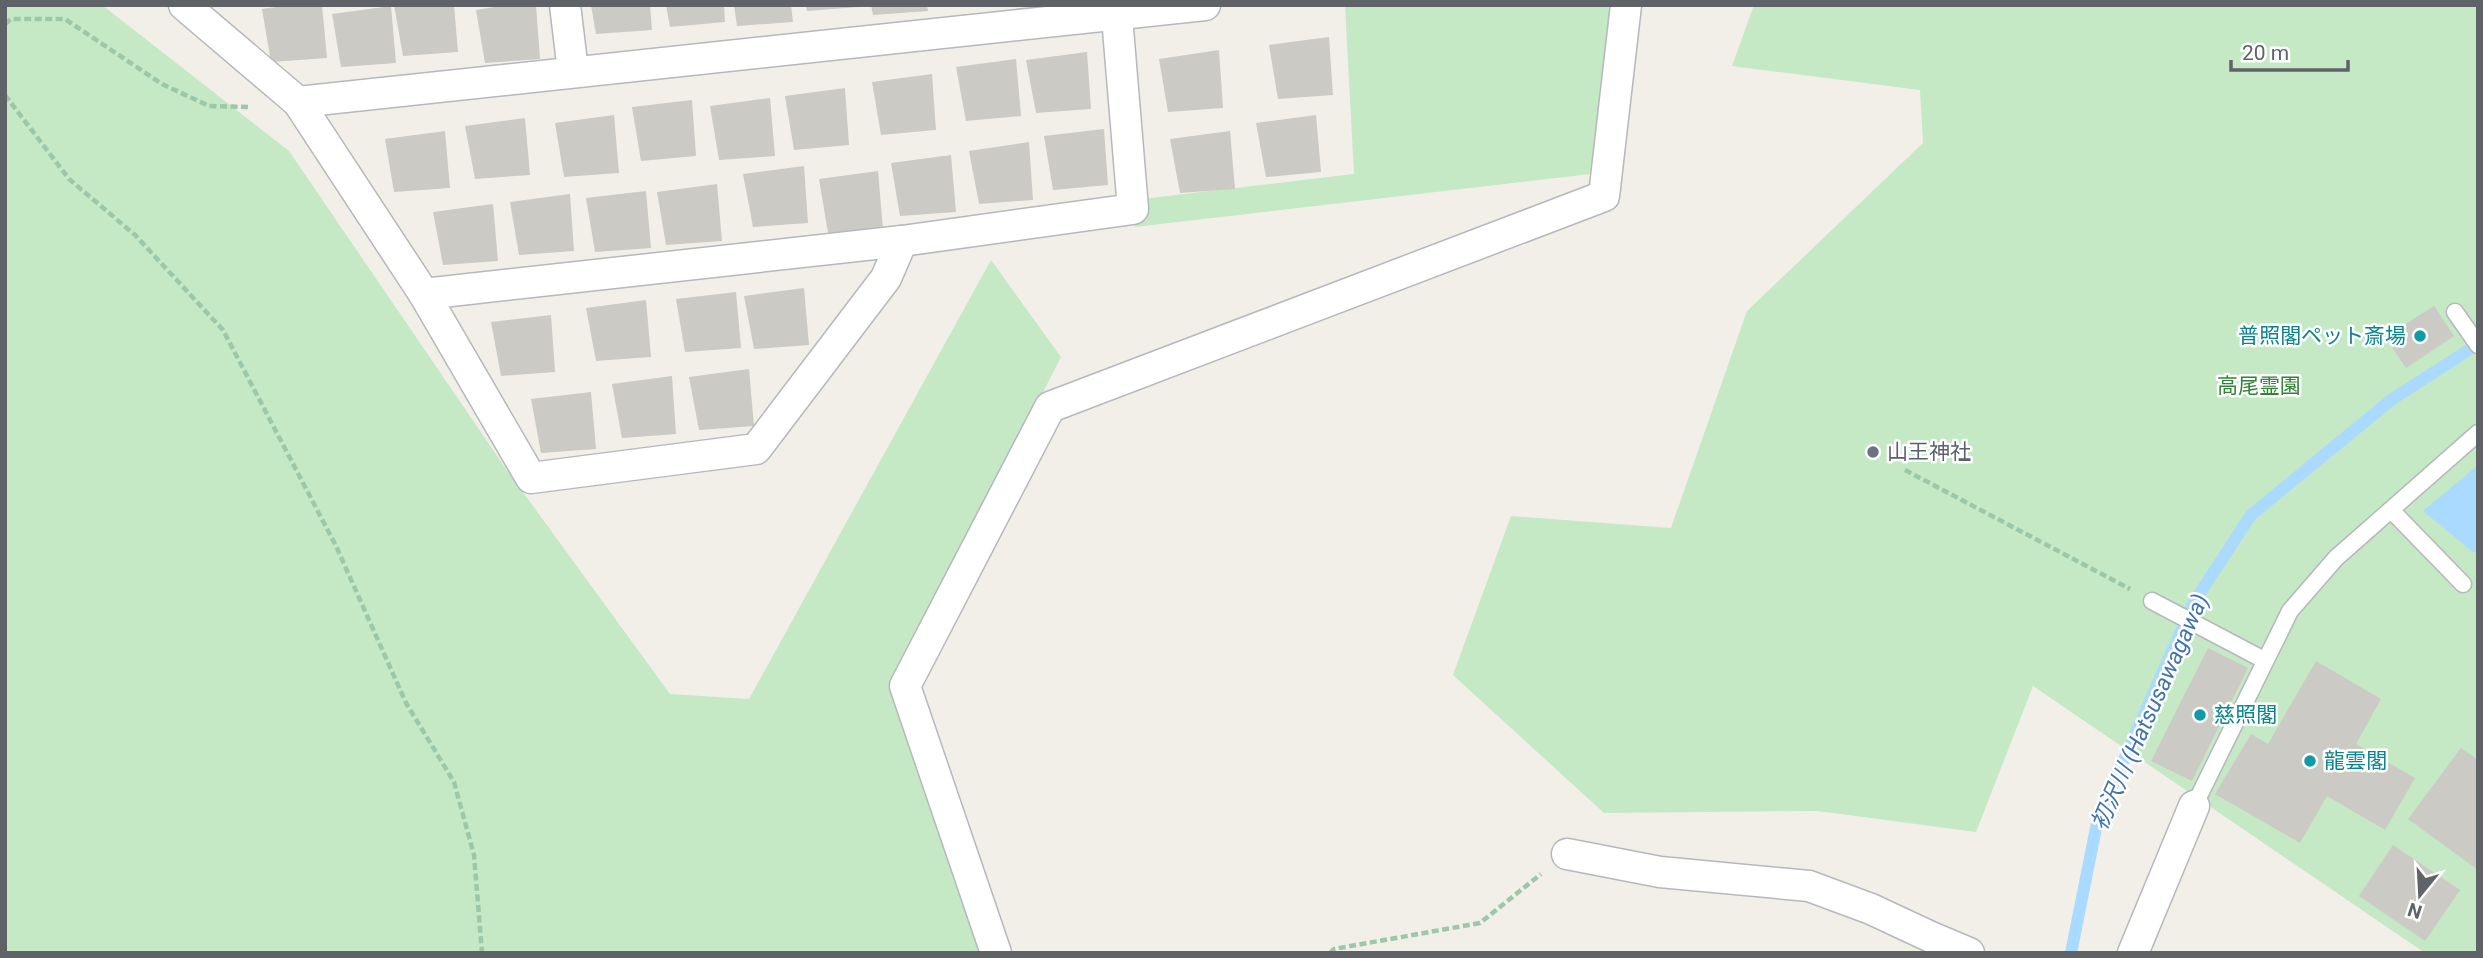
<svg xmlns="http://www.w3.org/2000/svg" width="2483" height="958" viewBox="0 0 2483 958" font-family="Roboto,'Noto Sans JP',sans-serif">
<rect width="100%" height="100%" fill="#f1efe8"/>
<g fill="#c5e8c5">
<path d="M 5,5 L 102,5 L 289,151 L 506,469 L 670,694 L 749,699 L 991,260 L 1061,357 L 892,688 L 984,953 L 5,953 Z"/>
<path d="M 1345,5 L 1626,5 L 1607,172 L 1135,227 L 1133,200 L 1354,174 Z"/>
<path d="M 1754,5 L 2478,5 L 2478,953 L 2425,953 L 2033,686 L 1976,832 L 1818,811 L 1604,813 L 1453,675 L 1511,516 L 1671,528 L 1747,311 L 1923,143 L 1920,90 L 1732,66 Z"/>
</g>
<path fill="#aadaff" d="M 2478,465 L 2478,549 L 2474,553 L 2423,511 Z"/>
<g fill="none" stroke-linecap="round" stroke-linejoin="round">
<path stroke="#aadaff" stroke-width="12" d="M 2071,953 L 2098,818 L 2194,602 L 2251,515 L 2391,400 L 2478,344"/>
</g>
<g fill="#cccac5">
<path d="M 290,5 L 322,5 L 327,58 L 271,62 L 262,9 Z"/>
<path d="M 394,5 L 454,5 L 458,52 L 403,56 Z"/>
<path d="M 507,5 L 536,5 L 540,59 L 485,63 L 476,10 Z"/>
<path d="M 591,5 L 650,5 L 652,30 L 596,34 Z"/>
<path d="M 666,5 L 724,5 L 725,22 L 670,27 Z"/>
<path d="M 734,5 L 791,5 L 793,22 L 737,26 Z"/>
<path d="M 806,5 L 859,5 L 859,7 L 807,11 Z"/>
<path d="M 871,5 L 927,5 L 928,11 L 873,15 Z"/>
<path d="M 391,6 L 396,63 L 341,67 L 332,14 Z"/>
<path d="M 1329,37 L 1333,95 L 1278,99 L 1269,45 Z"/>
<path d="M 1219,50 L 1223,108 L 1168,112 L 1159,59 Z"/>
<path d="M 1087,52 L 1091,109 L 1036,113 L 1026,60 Z"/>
<path d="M 1016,59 L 1021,116 L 966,121 L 956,67 Z"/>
<path d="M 932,74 L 936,130 L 881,135 L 872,82 Z"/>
<path d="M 845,88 L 849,145 L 794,150 L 785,96 Z"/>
<path d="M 770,98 L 775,156 L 719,160 L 710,106 Z"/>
<path d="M 692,100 L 696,156 L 641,161 L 632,107 Z"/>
<path d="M 614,115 L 619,173 L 564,177 L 555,123 Z"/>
<path d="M 1316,115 L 1321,172 L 1266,177 L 1256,123 Z"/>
<path d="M 525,118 L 530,175 L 475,179 L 465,126 Z"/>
<path d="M 1104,129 L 1108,185 L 1053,190 L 1044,136 Z"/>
<path d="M 445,131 L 450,188 L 394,192 L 385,139 Z"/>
<path d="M 1230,131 L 1235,189 L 1180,193 L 1170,139 Z"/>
<path d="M 1029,142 L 1033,200 L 979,204 L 969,151 Z"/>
<path d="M 951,155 L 956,212 L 900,216 L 891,163 Z"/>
<path d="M 804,166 L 808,223 L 753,227 L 743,174 Z"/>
<path d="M 878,171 L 883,229 L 828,233 L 819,179 Z"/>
<path d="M 717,184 L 722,241 L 666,245 L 657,192 Z"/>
<path d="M 646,191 L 651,248 L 595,252 L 586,198 Z"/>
<path d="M 570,194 L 574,251 L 519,255 L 510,202 Z"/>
<path d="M 493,204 L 498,261 L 443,265 L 433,212 Z"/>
<path d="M 804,288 L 809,345 L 754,349 L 744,296 Z"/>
<path d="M 736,292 L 741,348 L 685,352 L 676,299 Z"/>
<path d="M 646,300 L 651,357 L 596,361 L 586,308 Z"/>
<path d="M 2434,306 L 2454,336 L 2406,368 L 2385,337 Z"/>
<path d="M 551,315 L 555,372 L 501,376 L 491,322 Z"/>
<path d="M 749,369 L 754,426 L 699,430 L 689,377 Z"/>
<path d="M 672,376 L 676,434 L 622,438 L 612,384 Z"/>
<path d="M 591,392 L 596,449 L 541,453 L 531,399 Z"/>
<path d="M 2208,648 L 2248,668 L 2192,781 L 2151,761 Z"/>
<path d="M 2316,661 L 2381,699 L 2356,744 L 2415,778 L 2385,830 L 2327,796 L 2300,843 L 2215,794 L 2251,734 L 2268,744 Z"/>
<path d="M 2461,748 L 2478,760 L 2478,870 L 2408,819 Z"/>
<path d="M 2393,845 L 2460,890 L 2425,941 L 2359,896 Z"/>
</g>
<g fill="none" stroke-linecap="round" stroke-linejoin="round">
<g stroke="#b5b8bc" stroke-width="19">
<g id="service">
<path d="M 2455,312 L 2478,345"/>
<path d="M 2391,510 L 2463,584"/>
<path d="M 2152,601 L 2264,660"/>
<path d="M 2194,806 L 2290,611 L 2336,558 L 2478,433"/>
</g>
</g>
<g stroke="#b5b8bc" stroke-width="33">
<g id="minor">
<path d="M 184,5 L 298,102 L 424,294 L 531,478 L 756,449 L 886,278 L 902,241"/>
<path d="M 565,5 L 573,71"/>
<path d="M 298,102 L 1205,5"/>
<path d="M 424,294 L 902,241 L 1133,209 L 1116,5"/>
<path d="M 1567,854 L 1660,872 L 1809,886 L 1871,909 L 1931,937 L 1969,953"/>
<path d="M 996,953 L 905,686 L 1050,407 L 1604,196 L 1626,5"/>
<path d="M 2133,953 L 2194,806"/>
</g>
</g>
<g stroke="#9cc7a9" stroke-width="4.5" stroke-dasharray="7 3.5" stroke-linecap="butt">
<path d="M 5,24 L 11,19 L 65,19 L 162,84 L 209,106 L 248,107"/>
<path d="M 5,95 L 69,179 L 135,235 L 223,330 L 336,546 L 406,703 L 454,782 L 474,855 L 482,953"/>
<path d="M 1905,470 L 2130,589"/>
<path d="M 1330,953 L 1334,949 L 1480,923 L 1541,874"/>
</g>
<use href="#service" stroke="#fff" stroke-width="16"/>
<use href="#minor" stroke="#fff" stroke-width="30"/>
</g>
<g fill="#0f9aa8" stroke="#fff" stroke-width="2.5">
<circle cx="2420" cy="336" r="7"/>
<circle cx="2200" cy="715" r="7"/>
<circle cx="2310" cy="761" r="7"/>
</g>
<circle fill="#6b7280" stroke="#fff" stroke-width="2.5" cx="1873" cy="452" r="7"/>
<g text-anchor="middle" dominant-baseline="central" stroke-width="5" stroke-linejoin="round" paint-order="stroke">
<g font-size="21" fill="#0d838f" stroke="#fff" text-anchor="start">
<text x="2406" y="336" text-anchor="end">普照閣ペット斎場</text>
<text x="2214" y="715">慈照閣</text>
<text x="2324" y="761">龍雲閣</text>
</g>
<g font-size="21" fill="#348238" stroke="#fff">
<text x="2259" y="386">高尾霊園</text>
</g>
<g font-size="21" fill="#5b616d" stroke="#fff" text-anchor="start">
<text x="1887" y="452">山王神社</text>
</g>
<g font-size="23" font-style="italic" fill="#4174aa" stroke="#fff">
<text transform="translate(2150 712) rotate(-66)">初沢川 (Hatsusawagawa)</text>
</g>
</g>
<rect width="2483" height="958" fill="none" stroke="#5f6368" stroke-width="14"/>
<g transform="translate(2420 895) rotate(198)" stroke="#ffffff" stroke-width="5" paint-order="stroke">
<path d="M0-5L12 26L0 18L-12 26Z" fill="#5f6368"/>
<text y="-10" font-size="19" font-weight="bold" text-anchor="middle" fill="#5f6368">N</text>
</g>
<path d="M2231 60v10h117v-10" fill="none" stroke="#5f6368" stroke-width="3.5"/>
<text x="2242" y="60" font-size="21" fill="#5f6368" stroke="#ffffff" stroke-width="5" paint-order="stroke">20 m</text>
</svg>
